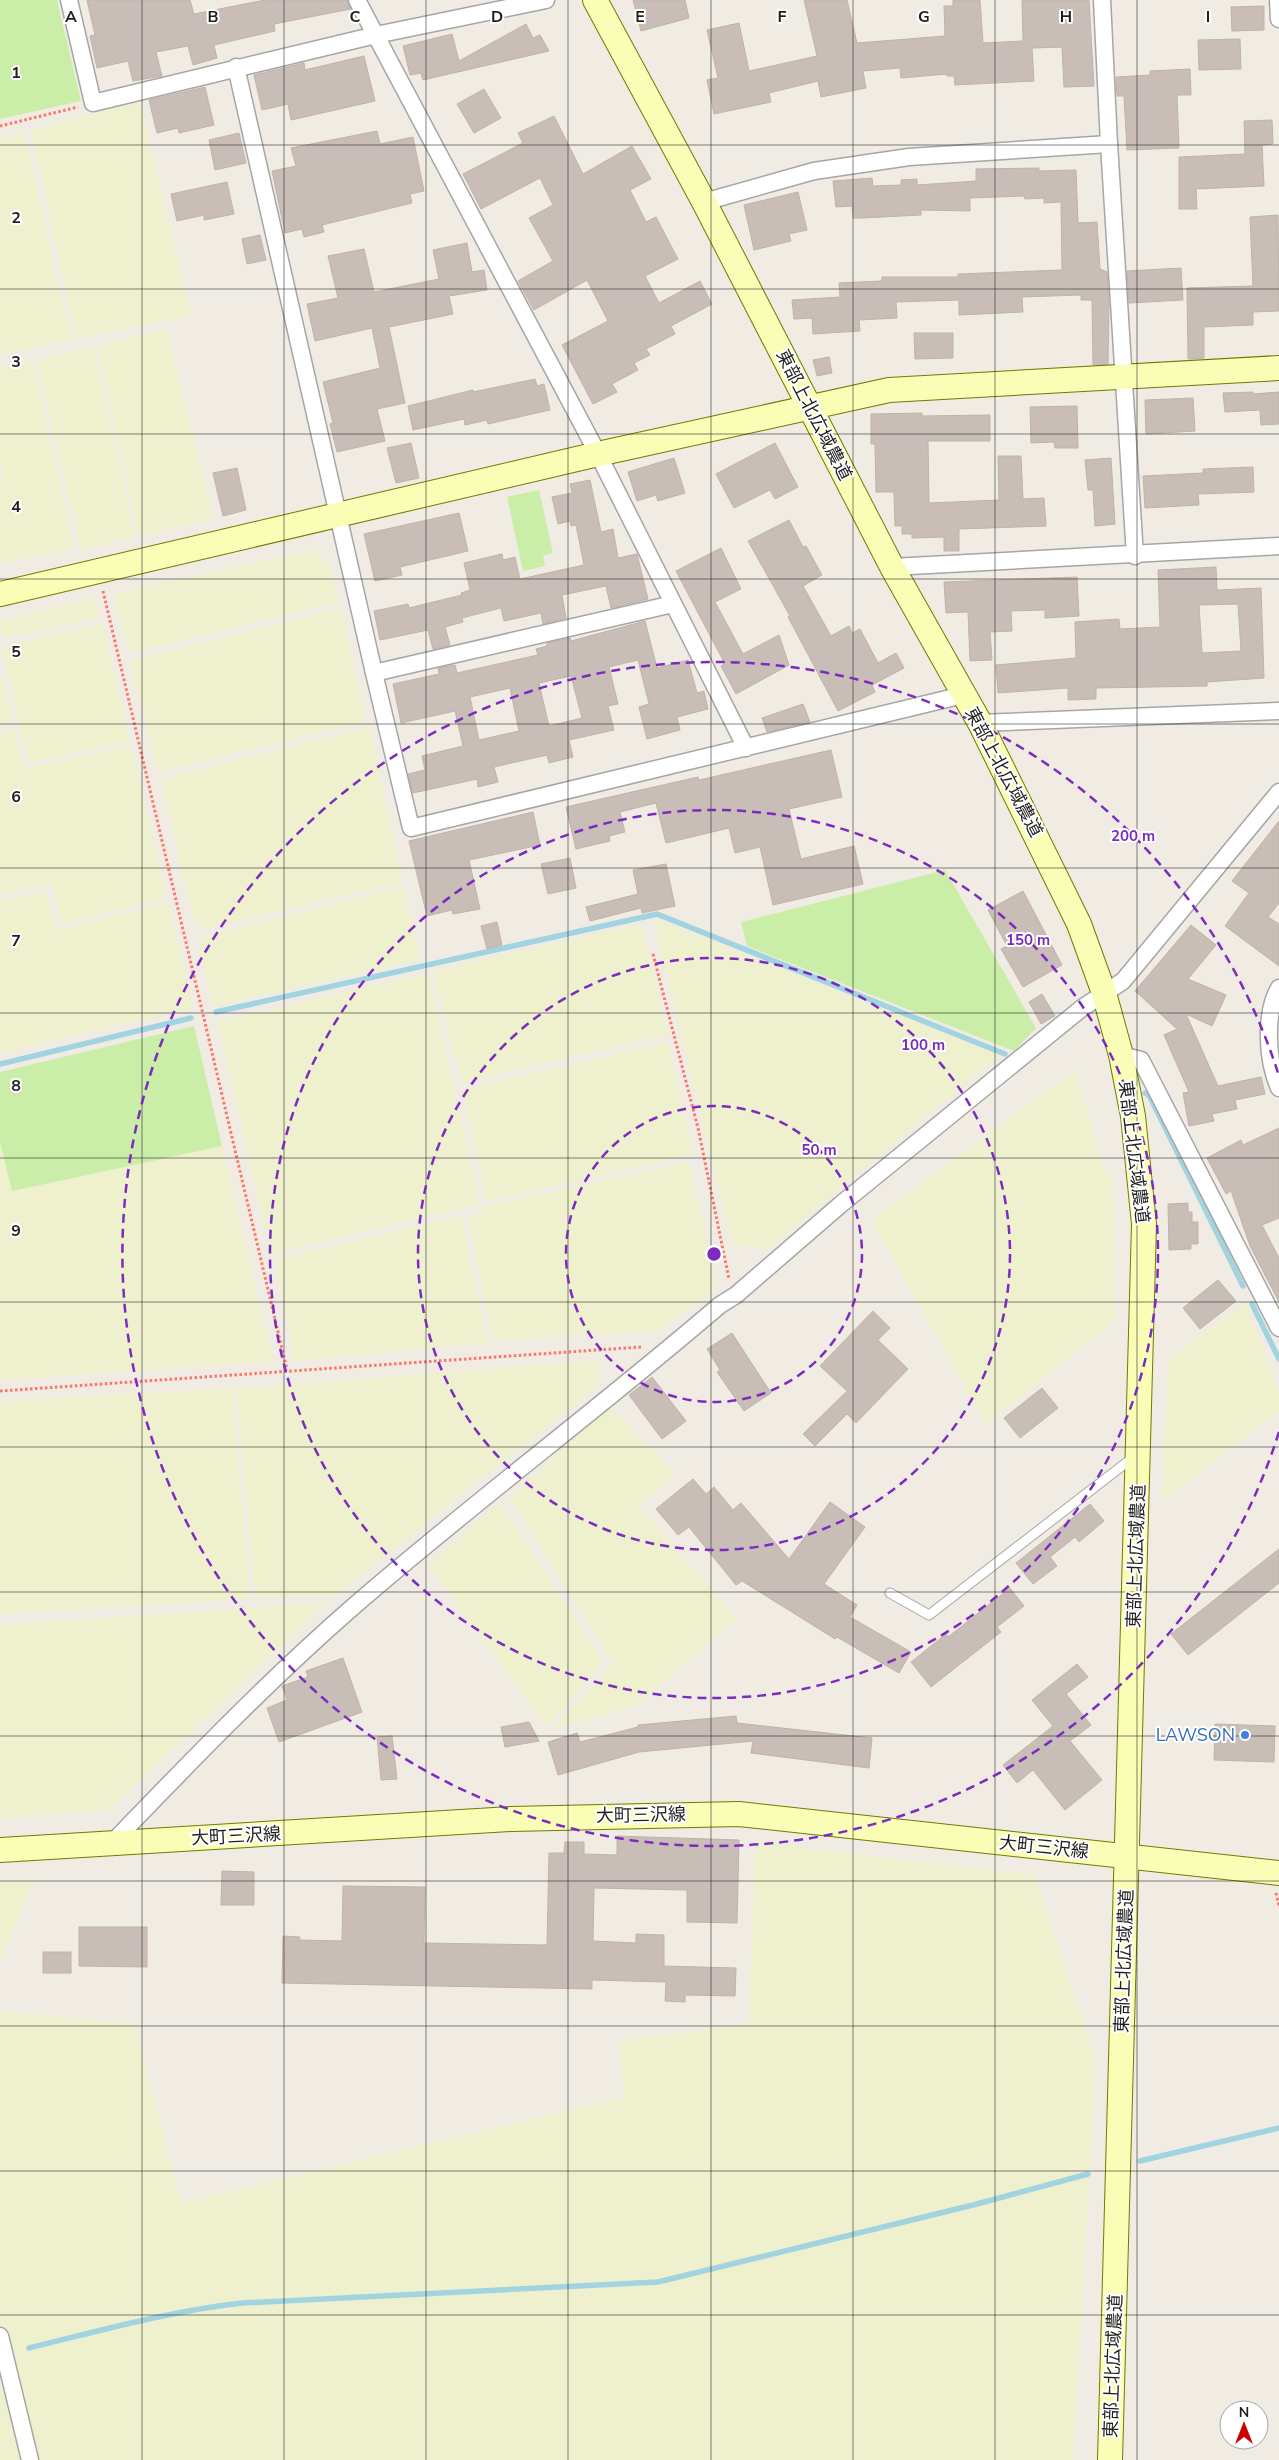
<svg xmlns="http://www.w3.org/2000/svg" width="1279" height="2460" viewBox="0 0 1279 2460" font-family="'Nunito Sans','Noto Sans JP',sans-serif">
<rect width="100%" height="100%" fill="#f0ece4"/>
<g fill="#eef0ce">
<path d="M 140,101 L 191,315 L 76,339 L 31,130 Z"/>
<path d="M 24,132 L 71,339 L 0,355 L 0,138 Z"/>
<path d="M 167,330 L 214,519 L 139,536 L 97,345 Z"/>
<path d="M 94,346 L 135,537 L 81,550 L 36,360 Z"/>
<path d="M 32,360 L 75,548 L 0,564 L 0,482 L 4,481 L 0,463 L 0,368 Z"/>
<path d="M 313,550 L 329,563 L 340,602 L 131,653 L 113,594 Z"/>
<path d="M 94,598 L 100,618 L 3,638 L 0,621 Z"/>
<path d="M 341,608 L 366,721 L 158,772 L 130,660 Z"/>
<path d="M 103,624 L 130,741 L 28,763 L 1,646 Z"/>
<path d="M 0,669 L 13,722 L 0,725 Z"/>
<path d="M 369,727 L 403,882 L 204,929 L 192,915 L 161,779 Z"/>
<path d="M 14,729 L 25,769 L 131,745 L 167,898 L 61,924 L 52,884 L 0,895 L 0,732 Z"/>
<path d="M 404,886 L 420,960 L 213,1006 L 200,956 L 202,937 Z"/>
<path d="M 47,891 L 56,930 L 168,903 L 193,1008 L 0,1053 L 0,901 Z"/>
<path d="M 660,921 L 999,1055 L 767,1249 L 733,1245 L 654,923 Z"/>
<path d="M 641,924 L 668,1034 L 462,1083 L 433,971 Z"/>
<path d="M 428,973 L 480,1204 L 271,1254 L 217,1022 Z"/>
<path d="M 668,1042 L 694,1154 L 487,1201 L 462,1090 Z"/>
<path d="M 1075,1070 L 1105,1172 L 1113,1174 L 1115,1321 L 986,1424 L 871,1220 Z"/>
<path d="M 0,1142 L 13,1191 L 222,1146 L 274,1362 L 0,1380 Z"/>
<path d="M 689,1162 L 718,1287 L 659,1331 L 493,1341 L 468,1223 L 485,1206 Z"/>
<path d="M 461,1216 L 488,1343 L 295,1361 L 275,1259 Z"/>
<path d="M 1245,1302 L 1279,1391 L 1279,1411 L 1162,1502 L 1168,1360 Z"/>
<path d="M 599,1360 L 601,1375 L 599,1385 L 334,1596 L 255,1597 L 236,1389 Z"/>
<path d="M 232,1388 L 250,1599 L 0,1614 L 0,1401 Z"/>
<path d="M 609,1406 L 676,1474 L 639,1506 L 737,1619 L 637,1705 L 550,1730 L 613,1664 L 510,1497 Z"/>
<path d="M 500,1502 L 603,1662 L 546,1727 L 429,1565 Z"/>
<path d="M 326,1603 L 108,1810 L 0,1818 L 0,1625 Z"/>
<path d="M 755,1842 L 1035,1875 L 1096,2061 L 1073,2460 L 0,2460 L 0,2011 L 134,2024 L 181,2203 L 624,2097 L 619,2041 L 749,2024 Z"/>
<path d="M 34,1878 L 0,1964 L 0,1882 Z"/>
</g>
<g fill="#caeda7">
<path d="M 0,0 L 57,0 L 81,101 L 0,119 Z"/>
<path d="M 539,490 L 553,553 L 543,556 L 545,566 L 523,571 L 507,497 Z"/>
<path d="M 945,870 L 1036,1028 L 1014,1051 L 747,946 L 741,922 Z"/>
<path d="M 194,1026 L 222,1146 L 12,1191 L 0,1142 L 0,1072 Z"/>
</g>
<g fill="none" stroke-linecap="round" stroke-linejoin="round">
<g stroke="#a2d3e0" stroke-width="5.5">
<path d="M 216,1012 L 657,914 L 1005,1054"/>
<path d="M 0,1064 L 191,1018"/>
<path d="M 1145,1093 L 1149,1095 L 1243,1286"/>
<path d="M 1252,1304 L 1279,1359"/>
<path d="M 1140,2161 L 1279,2128"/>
<path d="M 29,2348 C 99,2331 170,2311 242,2303 L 658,2282 L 973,2205 L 1088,2174"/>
</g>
</g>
<g fill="#c8beb7" stroke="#c2b2a6" fill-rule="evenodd">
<path d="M 87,0 L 190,0 L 194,14 L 265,0 L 347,0 L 351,9 L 274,24 L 275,31 L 214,45 L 217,58 L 193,65 L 188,46 L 156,52 L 162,76 L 133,81 L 128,61 L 97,68 L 90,36 L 95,35 Z"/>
<path d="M 633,0 L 685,0 L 689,18 L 641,31 Z"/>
<path d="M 804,0 L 847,0 L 857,43 L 945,36 L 944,6 L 953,6 L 953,0 L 980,0 L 983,43 L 1023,41 L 1022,0 L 1089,0 L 1094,86 L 1064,87 L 1062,47 L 1032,48 L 1034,81 L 955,85 L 954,76 L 947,76 L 947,74 L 901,78 L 900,68 L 863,71 L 866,88 L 821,97 L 818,81 L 769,93 L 771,102 L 714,114 L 707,80 L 718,78 L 707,30 L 739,23 L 749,71 L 817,56 Z"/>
<path d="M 1264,6 L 1264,30 L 1232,31 L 1231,7 Z"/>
<path d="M 526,24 L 533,38 L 540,35 L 549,51 L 423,80 L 421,73 L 410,75 L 403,46 L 452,34 L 459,61 Z"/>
<path d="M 1240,39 L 1241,69 L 1199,70 L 1198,40 Z"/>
<path d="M 364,56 L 375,101 L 291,120 L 288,104 L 262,110 L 254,75 L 304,63 L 305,70 Z"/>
<path d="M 1190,69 L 1191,95 L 1177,95 L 1179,148 L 1127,150 L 1124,96 L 1117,96 L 1116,77 L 1150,75 L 1150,71 Z"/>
<path d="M 205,87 L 214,125 L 179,133 L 178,128 L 157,133 L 149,100 Z"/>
<path d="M 484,89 L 501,118 L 474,133 L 457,104 Z"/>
<path d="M 554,116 L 583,174 L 632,146 L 651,179 L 630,190 L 646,222 L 656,217 L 678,259 L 645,276 L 659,303 L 700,281 L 712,304 L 671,326 L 675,334 L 646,349 L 650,355 L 634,363 L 638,370 L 612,384 L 617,392 L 593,404 L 562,345 L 608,321 L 587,280 L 534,310 L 518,281 L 553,261 L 529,218 L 553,205 L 540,178 L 481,209 L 463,174 L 523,143 L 518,133 Z"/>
<path d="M 1272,120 L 1273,144 L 1262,145 L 1264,186 L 1196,189 L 1197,209 L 1179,209 L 1179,157 L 1245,154 L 1244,121 Z"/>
<path d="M 377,131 L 380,144 L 413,137 L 424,191 L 410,194 L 412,203 L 322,225 L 324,232 L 304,237 L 302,229 L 285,233 L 272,171 L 296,166 L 291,148 Z"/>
<path d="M 239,133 L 246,163 L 215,170 L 209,140 Z"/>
<path d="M 1039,168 L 1039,171 L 1076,170 L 1078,223 L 1097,222 L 1100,269 L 1107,272 L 1109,304 L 1108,364 L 1093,365 L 1092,300 L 1081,300 L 1081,295 L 1022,297 L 1023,312 L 959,315 L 959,300 L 896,302 L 897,318 L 859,320 L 860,331 L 813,334 L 812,318 L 794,319 L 792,300 L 840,297 L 839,283 L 882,281 L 882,277 L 958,277 L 958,274 L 1062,270 L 1061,202 L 1044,203 L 1044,198 L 1025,199 L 1024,196 L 970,198 L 970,211 L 921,210 L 921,215 L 863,218 L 853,218 L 852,206 L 836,207 L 833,181 L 872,178 L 873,186 L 901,185 L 901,180 L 917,179 L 917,185 L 976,181 L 976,169 Z"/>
<path d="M 227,182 L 234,214 L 204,220 L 204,215 L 177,221 L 171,194 Z"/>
<path d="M 798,192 L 807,230 L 789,234 L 791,241 L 754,250 L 744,205 Z"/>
<path d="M 1278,215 L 1279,311 L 1253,312 L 1253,325 L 1204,327 L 1204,358 L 1188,359 L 1187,288 L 1253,286 L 1250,217 Z"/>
<path d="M 260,235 L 266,260 L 247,264 L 242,239 Z"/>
<path d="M 467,243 L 472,272 L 484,270 L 487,290 L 449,296 L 453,314 L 389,327 L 405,403 L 377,409 L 385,441 L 337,452 L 330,424 L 333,423 L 323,382 L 380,368 L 372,328 L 315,341 L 307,304 L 338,298 L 328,256 L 364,249 L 374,292 L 439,279 L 433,250 Z"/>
<path d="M 1181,268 L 1183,300 L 1129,303 L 1127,271 Z"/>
<path d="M 914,333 L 953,333 L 953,358 L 915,359 Z"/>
<path d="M 829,357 L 832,373 L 817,376 L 813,360 Z"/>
<path d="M 535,379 L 537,386 L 544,384 L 550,410 L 488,424 L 487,420 L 465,425 L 464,419 L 413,430 L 408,406 L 473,390 L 473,392 Z"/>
<path d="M 1253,392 L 1253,394 L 1279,392 L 1279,424 L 1261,425 L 1260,410 L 1225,412 L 1223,393 Z"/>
<path d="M 1193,398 L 1195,431 L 1146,434 L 1145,400 Z"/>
<path d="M 1077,406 L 1078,448 L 1055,448 L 1054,442 L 1031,443 L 1030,407 Z"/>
<path d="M 922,413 L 922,416 L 990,415 L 990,441 L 928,441 L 929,503 L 999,500 L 998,456 L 1021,456 L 1023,499 L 1044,498 L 1046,526 L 959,529 L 959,551 L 944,551 L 944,537 L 912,538 L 912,534 L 902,534 L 902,526 L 895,526 L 894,492 L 876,492 L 875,444 L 871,444 L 871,414 Z"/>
<path d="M 411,443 L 419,478 L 396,483 L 387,448 Z"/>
<path d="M 775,443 L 798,487 L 775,499 L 770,490 L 734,508 L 716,474 Z"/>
<path d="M 674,458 L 685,493 L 658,501 L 656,495 L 637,501 L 628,472 Z"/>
<path d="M 1111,458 L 1115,524 L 1095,526 L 1093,490 L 1088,490 L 1085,460 Z"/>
<path d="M 1253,467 L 1254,492 L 1198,494 L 1199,505 L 1145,508 L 1143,476 L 1203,473 L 1203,469 Z"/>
<path d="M 237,468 L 246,510 L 223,516 L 213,473 Z"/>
<path d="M 590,480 L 601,532 L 613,529 L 618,558 L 637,554 L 648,599 L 611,608 L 606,586 L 562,595 L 566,618 L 543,624 L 541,613 L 504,621 L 501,608 L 462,618 L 463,622 L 445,627 L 450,645 L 433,649 L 428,630 L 380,640 L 374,611 L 408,604 L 409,608 L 462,595 L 461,593 L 470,590 L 464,563 L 502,554 L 503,560 L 515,557 L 520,579 L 584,565 L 576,525 L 571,526 L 570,521 L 558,524 L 552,497 L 572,493 L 570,484 Z"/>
<path d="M 459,513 L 468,551 L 400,567 L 402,575 L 375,581 L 364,534 Z"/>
<path d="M 789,520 L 803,547 L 806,546 L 822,575 L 803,586 L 831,636 L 849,626 L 852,633 L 860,629 L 878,663 L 896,653 L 904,668 L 872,685 L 875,692 L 838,711 L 788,617 L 790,616 L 748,541 Z"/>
<path d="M 721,548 L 741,589 L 715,602 L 743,654 L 779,635 L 789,665 L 736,694 L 721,666 L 725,664 L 676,571 Z"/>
<path d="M 1216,567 L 1217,590 L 1261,588 L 1264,678 L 1207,682 L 1207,686 L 1096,688 L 1096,699 L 1068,700 L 1068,688 L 998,693 L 996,665 L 1076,658 L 1075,622 L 1119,619 L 1120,629 L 1160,627 L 1158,570 ZM 1238,604 L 1241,651 L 1202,653 L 1199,605 Z"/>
<path d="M 1077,577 L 1079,616 L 1045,618 L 1045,610 L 1011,611 L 1012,631 L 990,632 L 992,660 L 970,661 L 968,612 L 946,613 L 944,582 Z"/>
<path d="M 645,621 L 657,668 L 688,660 L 697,693 L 704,691 L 708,709 L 677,717 L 680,730 L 647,739 L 639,707 L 649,704 L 638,660 L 609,667 L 618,704 L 608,706 L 614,730 L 569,740 L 573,757 L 549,763 L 547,755 L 494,767 L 498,782 L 478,787 L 477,779 L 413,793 L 408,774 L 425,770 L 422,756 L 463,746 L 455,711 L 401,723 L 393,684 L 439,674 L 438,668 L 455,665 L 457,673 L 538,655 L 536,649 L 547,646 L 547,643 L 570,638 L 571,641 ZM 571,676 L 582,718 L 549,726 L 539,683 ZM 510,688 L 519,731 L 479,740 L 470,697 Z"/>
<path d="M 803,704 L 810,722 L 767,732 L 762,718 Z"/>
<path d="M 831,750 L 842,797 L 789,809 L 801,859 L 854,846 L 863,884 L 773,905 L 760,847 L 735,853 L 729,828 L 666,843 L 656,803 L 620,812 L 625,832 L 609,836 L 610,841 L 576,849 L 566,807 L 698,777 L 699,780 Z"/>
<path d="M 533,812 L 540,845 L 469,860 L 480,909 L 453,914 L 452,910 L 427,916 L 409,841 Z"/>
<path d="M 1279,821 L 1279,903 L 1268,917 L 1279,924 L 1279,966 L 1225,926 L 1249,893 L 1232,881 Z"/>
<path d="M 570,858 L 576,888 L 548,894 L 541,864 Z"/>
<path d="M 666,864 L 675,906 L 642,913 L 641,908 L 590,921 L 586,907 L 638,894 L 633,870 Z"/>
<path d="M 1023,891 L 1062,965 L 1023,987 L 1001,949 L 1007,946 L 988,910 Z"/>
<path d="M 497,922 L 502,945 L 487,949 L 481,926 Z"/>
<path d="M 1191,925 L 1216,945 L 1188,979 L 1226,995 L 1212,1026 L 1186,1014 L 1218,1086 L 1261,1077 L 1265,1094 L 1235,1100 L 1237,1109 L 1212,1114 L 1214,1121 L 1189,1126 L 1183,1093 L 1189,1092 L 1164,1035 L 1177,1029 L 1135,991 Z"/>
<path d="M 1042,994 L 1055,1016 L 1041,1024 L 1029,1002 Z"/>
<path d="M 1279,1128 L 1279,1218 L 1262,1225 L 1279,1258 L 1279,1302 L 1250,1246 L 1231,1191 L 1226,1194 L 1207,1158 L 1241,1140 L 1243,1145 Z"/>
<path d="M 1188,1203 L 1188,1212 L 1192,1212 L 1192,1222 L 1198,1222 L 1198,1244 L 1191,1244 L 1191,1249 L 1169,1250 L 1168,1204 Z"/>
<path d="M 1218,1280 L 1236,1301 L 1200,1329 L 1183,1308 Z"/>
<path d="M 873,1311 L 890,1328 L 878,1340 L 908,1369 L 856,1423 L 847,1414 L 815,1446 L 803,1434 L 847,1391 L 820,1366 Z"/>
<path d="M 732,1333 L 771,1393 L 744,1411 L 717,1372 L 720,1370 L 707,1349 Z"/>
<path d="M 652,1377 L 686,1421 L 662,1439 L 629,1395 Z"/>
<path d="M 1042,1388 L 1058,1408 L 1020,1438 L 1004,1418 Z"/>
<path d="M 693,1479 L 706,1494 L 714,1487 L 733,1510 L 741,1503 L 789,1559 L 830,1502 L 865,1527 L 824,1584 L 857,1605 L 850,1617 L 911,1652 L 899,1673 L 837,1637 L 835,1639 L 742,1581 L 736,1585 L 689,1527 L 678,1535 L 656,1509 Z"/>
<path d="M 1090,1504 L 1104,1521 L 1079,1542 L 1075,1537 L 1050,1557 L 1057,1566 L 1033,1584 L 1016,1563 Z"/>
<path d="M 1279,1549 L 1279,1583 L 1188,1655 L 1171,1634 Z"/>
<path d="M 1010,1588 L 1024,1606 L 997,1627 L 1001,1632 L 931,1687 L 911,1662 L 946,1634 L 948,1637 Z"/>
<path d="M 343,1658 L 362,1712 L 279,1742 L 267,1708 L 287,1700 L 282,1686 L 308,1677 L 306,1671 Z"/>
<path d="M 1077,1664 L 1088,1677 L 1066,1694 L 1091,1725 L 1070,1741 L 1102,1780 L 1065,1810 L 1033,1770 L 1017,1783 L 1003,1765 L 1053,1726 L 1032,1700 Z"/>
<path d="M 736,1716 L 737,1723 L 872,1738 L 869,1768 L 751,1753 L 753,1741 L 639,1752 L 558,1775 L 548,1742 L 577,1733 L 580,1742 L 638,1727 L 638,1725 Z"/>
<path d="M 529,1722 L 539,1741 L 505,1747 L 501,1727 Z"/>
<path d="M 1215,1724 L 1275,1726 L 1274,1762 L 1214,1760 Z"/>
<path d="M 392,1736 L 397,1779 L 381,1780 L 377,1737 Z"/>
<path d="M 617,1836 L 739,1840 L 737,1923 L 687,1922 L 687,1890 L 594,1888 L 593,1941 L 636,1943 L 636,1934 L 664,1935 L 664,1966 L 736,1968 L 735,1996 L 685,1995 L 685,2002 L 665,2001 L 666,1982 L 592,1980 L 592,1989 L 282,1983 L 283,1936 L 300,1937 L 299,1940 L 342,1941 L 343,1886 L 425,1887 L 424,1943 L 547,1945 L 549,1853 L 564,1853 L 565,1842 L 584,1842 L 584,1854 L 617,1855 Z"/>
<path d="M 222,1871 L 254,1872 L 254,1905 L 221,1905 Z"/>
<path d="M 79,1927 L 147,1927 L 147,1967 L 79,1966 Z"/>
<rect x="43" y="1952" width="28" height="21"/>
</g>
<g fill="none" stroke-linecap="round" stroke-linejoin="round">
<g stroke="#a6a6a6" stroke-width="11">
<path id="lane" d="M 890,1593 L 929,1615 L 1135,1456"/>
</g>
<g stroke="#a6a6a6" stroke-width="19">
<g id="street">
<path d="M 69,0 L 93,103 L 376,35 L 546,0"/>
<path d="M 357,0 L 598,454 L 746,748"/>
<path d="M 1102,0 L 1109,144 L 1135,556"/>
<path d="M 1278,0 L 1279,19"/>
<path d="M 236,67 L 374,673 L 411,828 L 963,695"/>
<path d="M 704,202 L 814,171 L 909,157 L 1109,144"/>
<path d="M 892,567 L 1279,546"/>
<path d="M 374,673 L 673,604"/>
<path d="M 980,723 L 1279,711"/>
<path d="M 1279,988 C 1264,1014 1267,1061 1279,1088"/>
<path d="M 1121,1055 L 1141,1060 L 1279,1328"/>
<path d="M 112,1843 C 190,1762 269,1680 354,1606 C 474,1502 600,1408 720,1305 L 736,1295 L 840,1205 L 1082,1008 L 1123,981 L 1279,792"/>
<path d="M 0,2336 L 30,2460"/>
</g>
</g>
<g stroke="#6f7b00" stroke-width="26">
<g id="secondary">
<path d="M 595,0 L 704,202 L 892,567 L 980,723 L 1079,924 L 1104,993 L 1121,1055 L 1133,1116 L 1144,1224 L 1110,2460"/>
<path d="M 0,594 L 598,454 L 889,390 L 1279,368"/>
<path d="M 0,1850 L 511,1819 L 739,1814 L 1279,1873"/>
</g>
</g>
<g stroke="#ff7466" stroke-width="3" stroke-dasharray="2.5 2.5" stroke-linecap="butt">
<path d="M 0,126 L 78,107"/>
<path d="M 103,591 L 287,1370"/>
<path d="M 653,954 L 698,1128 L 729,1279"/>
<path d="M 0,1391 L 641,1347"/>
<path d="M 1276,1893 L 1279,1906"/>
</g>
<use href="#lane" stroke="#fff" stroke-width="9"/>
<use href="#street" stroke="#fff" stroke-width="16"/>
<use href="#secondary" stroke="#fafdb5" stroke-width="24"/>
</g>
<path fill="none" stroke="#1f1f1f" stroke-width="1" stroke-opacity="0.55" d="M 142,0 L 142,2460M 284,0 L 284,2460M 426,0 L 426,2460M 568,0 L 568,2460M 711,0 L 711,2460M 853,0 L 853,2460M 995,0 L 995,2460M 1137,0 L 1137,2460M 0,145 L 1279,145M 0,289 L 1279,289M 0,434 L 1279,434M 0,579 L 1279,579M 0,724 L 1279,724M 0,868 L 1279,868M 0,1013 L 1279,1013M 0,1158 L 1279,1158M 0,1302 L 1279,1302M 0,1447 L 1279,1447M 0,1592 L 1279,1592M 0,1736 L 1279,1736M 0,1881 L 1279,1881M 0,2026 L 1279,2026M 0,2171 L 1279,2171M 0,2315 L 1279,2315"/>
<g fill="none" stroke="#7b2cbf" stroke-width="2.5" stroke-dasharray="9 6">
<circle cx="714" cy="1254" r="148"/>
<circle cx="714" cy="1254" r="296"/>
<circle cx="714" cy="1254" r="444"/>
<path d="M1279 1432A592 592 0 1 1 1279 1076"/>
</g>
<circle fill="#3f7fe0" stroke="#fff" stroke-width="2" cx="1245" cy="1735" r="5"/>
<g text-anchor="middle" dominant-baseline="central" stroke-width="4" stroke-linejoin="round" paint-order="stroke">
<g font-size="18" fill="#1f1f1f" stroke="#fff">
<text transform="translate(814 415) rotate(63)">東部上北広域農道</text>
<text transform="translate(1004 772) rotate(62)">東部上北広域農道</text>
<text transform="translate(1134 1152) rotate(83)">東部上北広域農道</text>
<text transform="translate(1136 1556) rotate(-88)">東部上北広域農道</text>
<text transform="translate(641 1815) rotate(-1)">大町三沢線</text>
<text transform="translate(236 1836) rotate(-3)">大町三沢線</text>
<text transform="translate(1044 1847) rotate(6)">大町三沢線</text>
<text transform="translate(1124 1961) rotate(-88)">東部上北広域農道</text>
<text transform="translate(1113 2366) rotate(-88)">東部上北広域農道</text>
</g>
<g font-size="18" fill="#366cbe" stroke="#fff" text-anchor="end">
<text x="1235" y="1735">LAWSON</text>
</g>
</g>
<g font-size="16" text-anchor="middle" font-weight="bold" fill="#1f1f1f" stroke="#fff" stroke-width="4" stroke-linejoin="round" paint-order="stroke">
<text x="71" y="22">A</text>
<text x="213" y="22">B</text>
<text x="355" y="22">C</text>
<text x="497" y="22">D</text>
<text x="640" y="22">E</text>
<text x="782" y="22">F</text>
<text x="924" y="22">G</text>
<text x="1066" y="22">H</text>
<text x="1208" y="22">I</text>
<text x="16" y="78">1</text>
<text x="16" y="223">2</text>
<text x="16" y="367">3</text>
<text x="16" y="512">4</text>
<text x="16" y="657">5</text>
<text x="16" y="802">6</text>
<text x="16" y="946">7</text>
<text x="16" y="1091">8</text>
<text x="16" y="1236">9</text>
</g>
<circle cx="714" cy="1254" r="8" fill="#7b2cbf" stroke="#fff" stroke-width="2.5"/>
<g font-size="15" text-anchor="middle" font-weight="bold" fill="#7b2cbf" stroke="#fff" stroke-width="4" stroke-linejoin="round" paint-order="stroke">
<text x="1133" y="841">200 m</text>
<text x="1028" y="945">150 m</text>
<text x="923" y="1050">100 m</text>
<text x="819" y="1155">50 m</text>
</g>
<g transform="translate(1244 2425)"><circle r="24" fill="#ffffff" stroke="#a5a5a5"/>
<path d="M0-4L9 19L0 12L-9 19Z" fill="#cd0003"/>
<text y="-8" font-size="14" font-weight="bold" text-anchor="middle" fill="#1f1f1f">N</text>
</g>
</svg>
